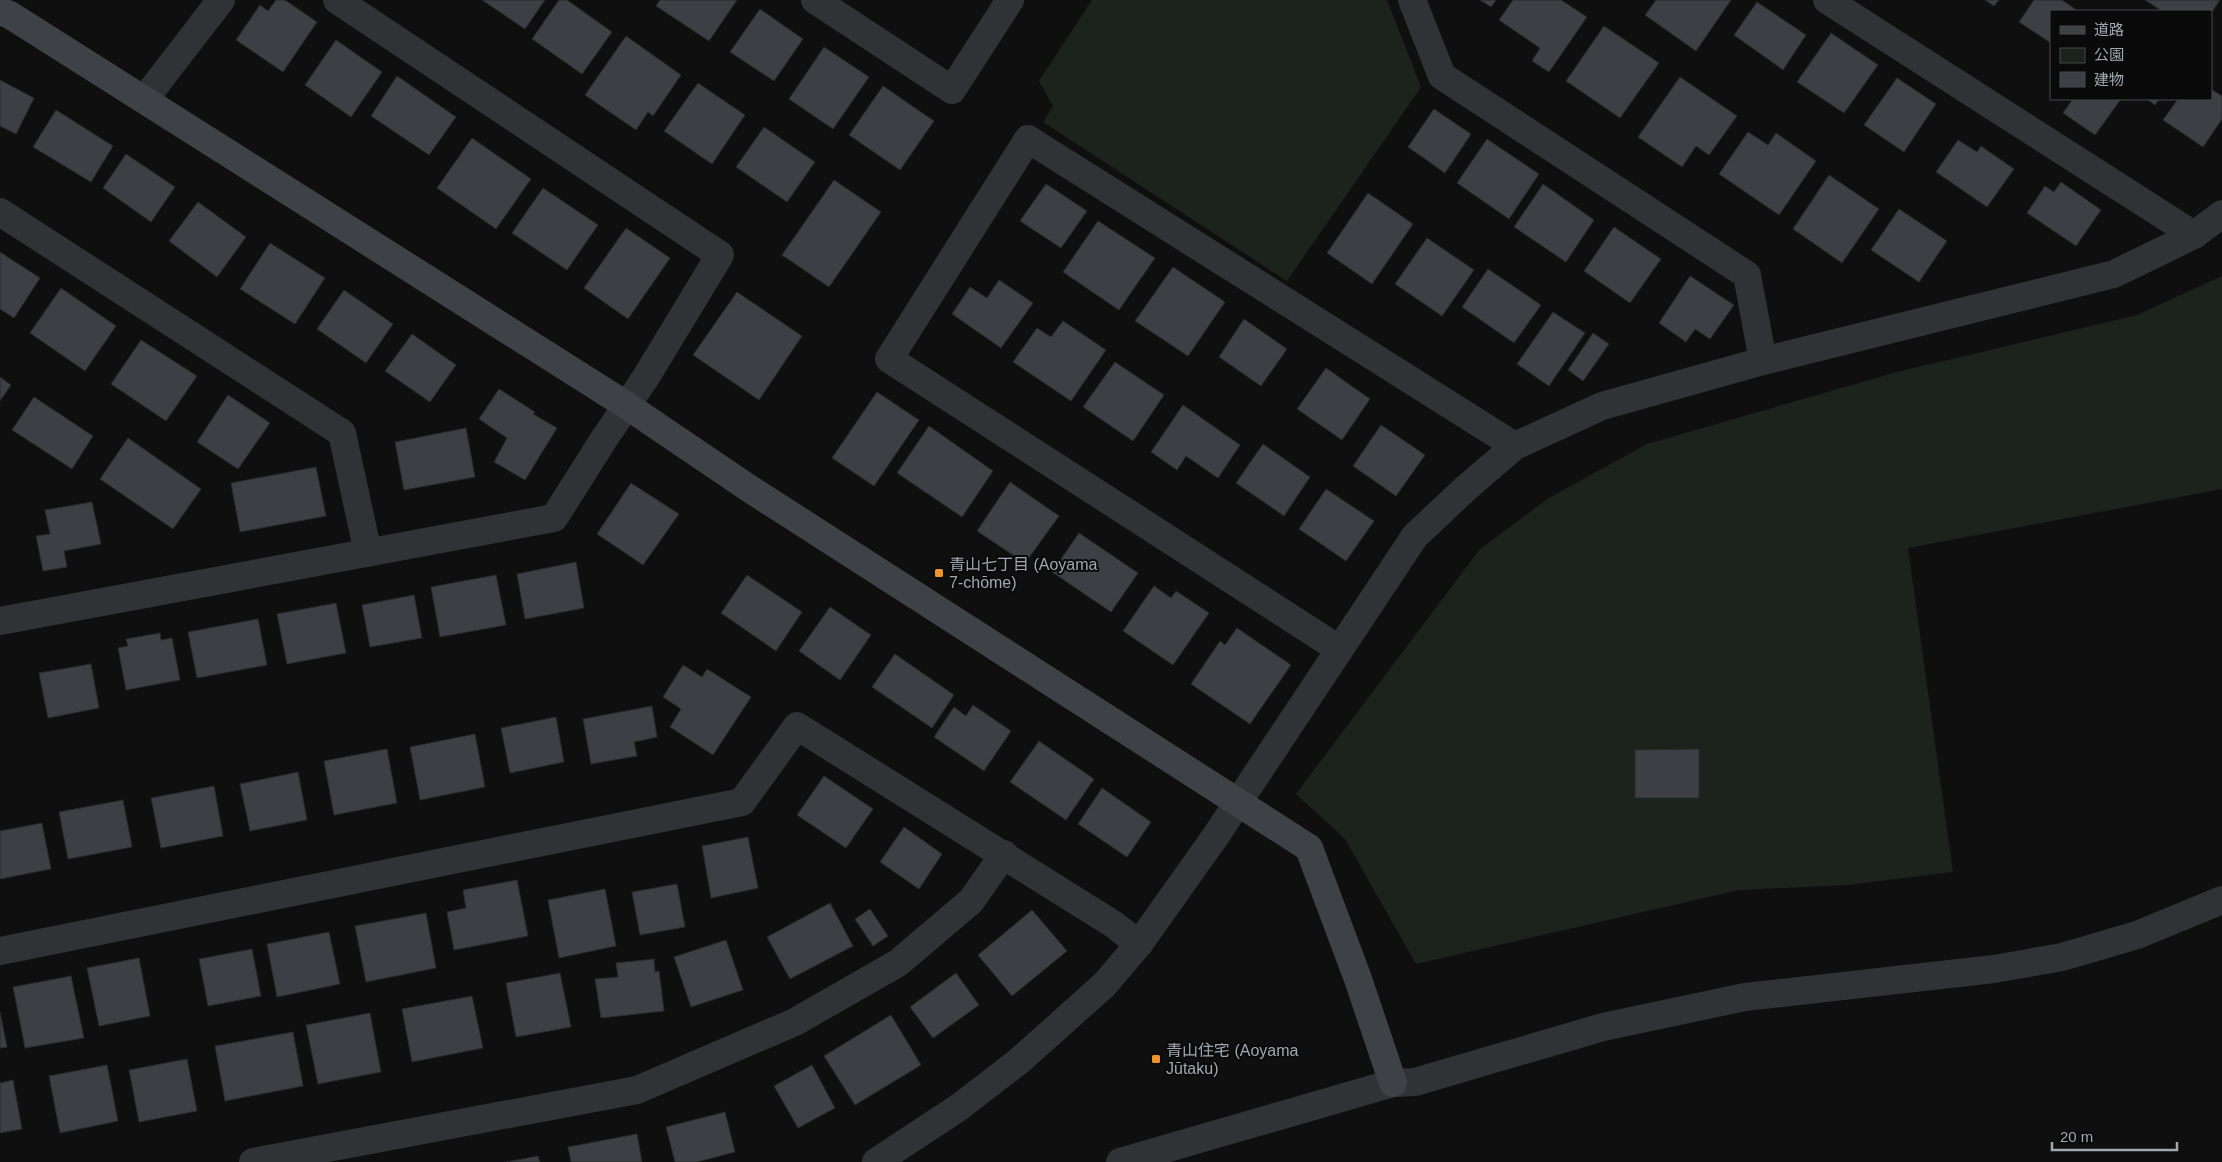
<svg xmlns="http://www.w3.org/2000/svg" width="2222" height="1162" viewBox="0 0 2222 1162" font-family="Arial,'Noto Sans JP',sans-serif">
<rect width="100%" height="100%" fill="#0f0f10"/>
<g fill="#1c231c">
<path d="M 1092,0 L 1387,0 L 1421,87 L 1287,281 L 1043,122 L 1053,106 L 1039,81 Z"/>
<path d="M 2222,276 L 2222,489 L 1908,548 L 1953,872 L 1847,885 L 1739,890 L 1416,964 L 1345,839 L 1296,794 L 1480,549 L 1549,498 L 1647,444 L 1897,372 L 2137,315 Z"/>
</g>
<g fill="#3e3f44" stroke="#292a2c">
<path d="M 276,0 L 285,0 L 317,22 L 283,72 L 236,40 L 260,5 L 268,11 Z"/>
<path d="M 482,0 L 545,0 L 525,29 Z"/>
<path d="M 559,0 L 567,0 L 612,32 L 582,74 L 532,39 Z"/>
<path d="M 660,0 L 737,0 L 709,41 L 656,6 Z"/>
<path d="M 1480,0 L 1496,0 L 1491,7 Z"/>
<path d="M 1513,0 L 1561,0 L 1587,17 L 1549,72 L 1532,61 L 1540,48 L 1499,20 Z"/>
<path d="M 1656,0 L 1731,0 L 1696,51 L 1645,15 Z"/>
<path d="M 1985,0 L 1999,0 L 1994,6 Z"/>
<path d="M 2034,0 L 2062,0 L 2078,11 L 2051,11 L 2051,43 L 2019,22 Z"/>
<path d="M 2145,0 L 2220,0 L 2211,13 L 2211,11 L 2162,11 Z"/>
<path d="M 1757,2 L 1806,35 L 1783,70 L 1734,35 Z"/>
<path d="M 760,9 L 803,39 L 774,81 L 730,52 Z"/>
<path d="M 1604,26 L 1659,63 L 1620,118 L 1566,81 Z"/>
<path d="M 1831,33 L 1878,65 L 1844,113 L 1797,82 Z"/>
<path d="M 626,36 L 681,75 L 653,116 L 648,112 L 636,130 L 585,95 Z"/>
<path d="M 336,40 L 382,72 L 351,117 L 305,85 Z"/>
<path d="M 824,47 L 869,77 L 833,129 L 789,99 Z"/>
<path d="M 397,76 L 456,117 L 429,155 L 371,116 Z"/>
<path d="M 1680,77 L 1737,116 L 1709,155 L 1696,146 L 1682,167 L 1638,137 Z"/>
<path d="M 1897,78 L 1936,104 L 1904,152 L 1864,125 Z"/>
<path d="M 0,80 L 34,98 L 16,134 L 0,126 Z"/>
<path d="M 698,83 L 745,115 L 712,164 L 664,131 Z"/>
<path d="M 883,86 L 934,121 L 900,170 L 849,135 Z"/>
<path d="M 2211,89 L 2222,96 L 2222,119 L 2203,147 L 2163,120 L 2178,99 L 2211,99 Z"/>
<path d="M 2073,99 L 2121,99 L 2095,135 L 2063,113 Z"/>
<path d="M 2147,99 L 2159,99 L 2155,105 Z"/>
<path d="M 1434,109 L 1471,134 L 1445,173 L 1408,147 Z"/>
<path d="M 56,110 L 113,146 L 91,182 L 33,147 Z"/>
<path d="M 764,127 L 815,162 L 787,202 L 736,167 Z"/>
<path d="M 1748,132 L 1768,145 L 1776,133 L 1816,161 L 1779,215 L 1719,174 Z"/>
<path d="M 472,138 L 531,179 L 496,229 L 437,188 Z"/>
<path d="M 1487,139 L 1539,174 L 1509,219 L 1457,183 Z"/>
<path d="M 1958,140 L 1977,152 L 1981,146 L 2014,169 L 1987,207 L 1936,172 Z"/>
<path d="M 126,154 L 175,187 L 151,222 L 103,188 Z"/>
<path d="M 1829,175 L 1879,209 L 1842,263 L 1793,229 Z"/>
<path d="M 834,180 L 881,212 L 829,287 L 782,255 Z"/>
<path d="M 2061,182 L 2101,210 L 2076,246 L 2027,213 L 2045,186 L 2054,192 Z"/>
<path d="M 1046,184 L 1087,211 L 1061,248 L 1020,221 Z"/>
<path d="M 1543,184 L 1594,220 L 1566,262 L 1514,227 Z"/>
<path d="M 543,188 L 598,225 L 567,270 L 512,233 Z"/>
<path d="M 1368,193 L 1413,224 L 1372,284 L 1327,253 Z"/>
<path d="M 198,202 L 246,237 L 217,277 L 169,241 Z"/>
<path d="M 1899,209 L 1947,241 L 1919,282 L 1871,250 Z"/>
<path d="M 1098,221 L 1155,258 L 1119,310 L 1063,272 Z"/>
<path d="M 1614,227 L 1661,259 L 1630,303 L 1584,271 Z"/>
<path d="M 626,228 L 670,258 L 628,319 L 584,288 Z"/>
<path d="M 1427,238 L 1474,270 L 1442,316 L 1395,284 Z"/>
<path d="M 270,243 L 325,278 L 295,324 L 240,289 Z"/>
<path d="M 0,252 L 40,278 L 14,318 L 0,309 Z"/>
<path d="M 1173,267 L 1225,302 L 1188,356 L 1135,321 Z"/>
<path d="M 1488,269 L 1541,305 L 1514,343 L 1462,307 Z"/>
<path d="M 1690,276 L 1734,305 L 1710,339 L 1695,329 L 1686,342 L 1659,323 Z"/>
<path d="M 999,280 L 1033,303 L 1001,348 L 952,314 L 970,287 L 987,298 Z"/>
<path d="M 61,288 L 116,326 L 85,371 L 30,333 Z"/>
<path d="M 344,290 L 393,324 L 366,363 L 317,329 Z"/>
<path d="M 737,292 L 802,336 L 759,400 L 693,355 Z"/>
<path d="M 1553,312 L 1585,333 L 1549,386 L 1517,364 Z"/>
<path d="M 1244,319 L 1287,349 L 1261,386 L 1219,357 Z"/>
<path d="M 1063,321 L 1106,350 L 1071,401 L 1013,362 L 1037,328 L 1051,337 Z"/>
<path d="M 1593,333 L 1609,344 L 1583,381 L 1568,370 Z"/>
<path d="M 412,334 L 456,365 L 430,402 L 385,371 Z"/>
<path d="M 141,340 L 197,376 L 166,421 L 111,384 Z"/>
<path d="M 1115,362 L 1164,395 L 1133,441 L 1083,407 Z"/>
<path d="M 1326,368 L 1370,399 L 1342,440 L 1297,409 Z"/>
<path d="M 0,377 L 11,385 L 0,401 Z"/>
<path d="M 499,389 L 535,412 L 533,414 L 557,428 L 525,480 L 494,462 L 507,438 L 479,419 Z"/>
<path d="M 877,392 L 919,420 L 874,486 L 832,458 Z"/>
<path d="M 228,395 L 270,423 L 238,469 L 197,442 Z"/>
<path d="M 34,397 L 93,436 L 72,469 L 12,430 Z"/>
<path d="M 1183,405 L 1240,445 L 1218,478 L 1186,456 L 1177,470 L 1151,452 Z"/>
<path d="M 1381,425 L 1425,455 L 1396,496 L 1353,466 Z"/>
<path d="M 929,426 L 993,471 L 962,517 L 897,473 Z"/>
<path d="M 466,428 L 475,477 L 404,490 L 395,442 Z"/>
<path d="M 128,438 L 201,489 L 173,529 L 100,479 Z"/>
<path d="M 1263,444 L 1310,477 L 1284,516 L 1236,483 Z"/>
<path d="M 316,467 L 326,516 L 240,532 L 231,483 Z"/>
<path d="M 1010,482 L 1059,516 L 1025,563 L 977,531 Z"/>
<path d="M 631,483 L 679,514 L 643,565 L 597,534 Z"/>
<path d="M 1326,489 L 1374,521 L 1346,561 L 1299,529 Z"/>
<path d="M 92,502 L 101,544 L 64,551 L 67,567 L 43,571 L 36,536 L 50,534 L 45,510 Z"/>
<path d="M 1079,533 L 1138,573 L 1111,612 L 1052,572 Z"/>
<path d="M 576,562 L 584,608 L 525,619 L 517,574 Z"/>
<path d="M 496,575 L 506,625 L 440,637 L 431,587 Z"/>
<path d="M 747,575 L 802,612 L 776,651 L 721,613 Z"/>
<path d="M 1154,586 L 1171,598 L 1176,591 L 1209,613 L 1173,665 L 1123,631 Z"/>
<path d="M 414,595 L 422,638 L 370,647 L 362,605 Z"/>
<path d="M 336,603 L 346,653 L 287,664 L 277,614 Z"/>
<path d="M 830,607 L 871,635 L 840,680 L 799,651 Z"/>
<path d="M 258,619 L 267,665 L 197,678 L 188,632 Z"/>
<path d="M 1237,628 L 1291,665 L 1250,724 L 1191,684 L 1220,641 L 1225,645 Z"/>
<path d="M 160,633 L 161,640 L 172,638 L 180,680 L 126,690 L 118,648 L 128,646 L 126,639 Z"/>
<path d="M 895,654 L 954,695 L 932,728 L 872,687 Z"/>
<path d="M 91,664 L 99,708 L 48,718 L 39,673 Z"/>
<path d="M 683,665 L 702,677 L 707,669 L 751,697 L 713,755 L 670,727 L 681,709 L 663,697 Z"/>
<path d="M 973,705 L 1011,731 L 984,771 L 934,737 L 954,707 L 966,716 Z"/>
<path d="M 652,706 L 657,737 L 634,742 L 637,756 L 591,764 L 583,719 Z"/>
<path d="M 556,717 L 564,762 L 510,773 L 501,728 Z"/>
<path d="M 475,734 L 485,787 L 420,800 L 410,747 Z"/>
<path d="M 1039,741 L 1094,779 L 1066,820 L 1010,782 Z"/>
<path d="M 387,749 L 397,803 L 334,815 L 324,761 Z"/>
<path d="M 1699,749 L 1699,798 L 1635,798 L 1635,750 Z"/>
<path d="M 298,772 L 307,820 L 250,831 L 240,784 Z"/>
<path d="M 824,776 L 873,809 L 846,848 L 797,815 Z"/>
<path d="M 214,786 L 223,836 L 161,848 L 151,798 Z"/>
<path d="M 1102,788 L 1151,822 L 1127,857 L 1078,824 Z"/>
<path d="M 123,800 L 132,847 L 68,859 L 59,812 Z"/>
<path d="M 42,823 L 51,869 L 0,879 L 0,831 Z"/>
<path d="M 904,827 L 942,854 L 919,889 L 880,862 Z"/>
<path d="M 748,837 L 758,888 L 711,898 L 702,846 Z"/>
<path d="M 517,880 L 528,936 L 454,950 L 447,912 L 466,908 L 463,890 Z"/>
<path d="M 677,884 L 685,927 L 640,935 L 632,892 Z"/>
<path d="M 605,889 L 616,946 L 559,958 L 548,900 Z"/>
<path d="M 830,903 L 853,946 L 790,979 L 767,937 Z"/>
<path d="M 870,909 L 888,936 L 873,946 L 855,919 Z"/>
<path d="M 1032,910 L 1067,951 L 1012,996 L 978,955 Z"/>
<path d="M 426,913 L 436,968 L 366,982 L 355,926 Z"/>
<path d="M 329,932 L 340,984 L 277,997 L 267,944 Z"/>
<path d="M 726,940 L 743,990 L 691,1007 L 674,957 Z"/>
<path d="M 252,949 L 261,996 L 208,1006 L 199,959 Z"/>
<path d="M 139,958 L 150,1016 L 99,1026 L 87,968 Z"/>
<path d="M 654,959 L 655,972 L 659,971 L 664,1011 L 601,1018 L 595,979 L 618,977 L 616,963 Z"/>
<path d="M 560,973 L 571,1027 L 516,1037 L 506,983 Z"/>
<path d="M 956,973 L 979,1005 L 933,1038 L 910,1007 Z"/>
<path d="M 71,976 L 84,1038 L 25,1048 L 13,987 Z"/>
<path d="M 472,996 L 483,1048 L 412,1062 L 402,1009 Z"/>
<path d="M 0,1012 L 7,1047 L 0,1048 Z"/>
<path d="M 370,1013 L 381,1072 L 318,1084 L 306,1025 Z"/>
<path d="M 891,1015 L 921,1065 L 855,1105 L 824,1056 Z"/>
<path d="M 293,1032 L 303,1086 L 225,1101 L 215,1046 Z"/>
<path d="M 187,1059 L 197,1111 L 139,1122 L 129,1070 Z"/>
<path d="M 107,1065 L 118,1121 L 60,1133 L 49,1076 Z"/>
<path d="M 812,1065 L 835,1108 L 798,1128 L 774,1086 Z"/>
<path d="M 13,1080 L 22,1129 L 0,1133 L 0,1083 Z"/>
<path d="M 725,1112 L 735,1152 L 697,1162 L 675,1162 L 666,1127 Z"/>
<path d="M 637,1134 L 642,1162 L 571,1162 L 568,1147 Z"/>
<path d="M 538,1156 L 540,1162 L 506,1162 Z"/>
</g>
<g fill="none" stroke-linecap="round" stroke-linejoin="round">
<g stroke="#303235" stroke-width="28">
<path d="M 815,0 L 952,90 L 1010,0"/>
<path d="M 1412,0 L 1442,76 L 1747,275 L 1763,361"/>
<path d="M 1827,0 L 2194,235"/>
<path d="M 144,100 L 221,0"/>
<path d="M 0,212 L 342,433 L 368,553"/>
<path d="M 0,621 L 554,518 L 604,439 L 646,377 L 720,255 L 337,0"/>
<path d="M 1339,649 L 889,359 L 1028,139 L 1515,446"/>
<path d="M 0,951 L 742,802 L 797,726 L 1113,924 L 1139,944"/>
<path d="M 253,1162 L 637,1090 L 795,1022 L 898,963 L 971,901 L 1004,854"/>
<path d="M 876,1162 L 958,1108 L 1019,1061 L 1104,985 L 1139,944 L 1215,837 L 1415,536 L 1465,489 L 1515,446 L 1602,406 L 1763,361 L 2114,274 L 2194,235 L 2222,214"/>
<path d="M 1120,1162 L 1393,1083 L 1415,1082 L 1603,1027 L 1745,997 L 1994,969 L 2062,957 L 2137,935 L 2222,900"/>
</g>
<path stroke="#3e4145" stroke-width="28" d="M 0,11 L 10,15 L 626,405 L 750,489 L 1309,848 L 1358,979 L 1393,1083"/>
</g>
<g fill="#ee952a" stroke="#0a0a0b" stroke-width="2">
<rect x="934" y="568" width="10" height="10" rx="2.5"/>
<rect x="1151" y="1054" width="10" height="10" rx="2.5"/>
</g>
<g text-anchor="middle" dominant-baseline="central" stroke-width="4" stroke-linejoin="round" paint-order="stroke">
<g font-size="16" fill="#a0a8b1" stroke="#0a0a0b" text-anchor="start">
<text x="949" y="564">青山七丁目 (Aoyama<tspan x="949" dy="18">7-chōme)</tspan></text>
<text x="1166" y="1050">青山住宅 (Aoyama<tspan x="1166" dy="18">Jūtaku)</tspan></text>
</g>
</g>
<rect x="2050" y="10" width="162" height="90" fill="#0a0a0b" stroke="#46494d"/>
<rect x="2060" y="26" width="25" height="8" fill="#3e4145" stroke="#46494d"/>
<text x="2094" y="35" font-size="15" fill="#a0a8b1">道路</text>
<rect x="2060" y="48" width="25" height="15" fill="#1c231c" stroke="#46494d"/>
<text x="2094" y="60" font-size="15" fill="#a0a8b1">公園</text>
<rect x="2060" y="72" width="25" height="15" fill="#3e3f44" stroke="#46494d"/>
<text x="2094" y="85" font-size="15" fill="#a0a8b1">建物</text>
<path d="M2052 1142v8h125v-8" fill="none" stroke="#a0a8b1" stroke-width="2.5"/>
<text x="2060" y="1142" font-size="15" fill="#a0a8b1" stroke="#0a0a0b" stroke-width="4" paint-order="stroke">20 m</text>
</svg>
